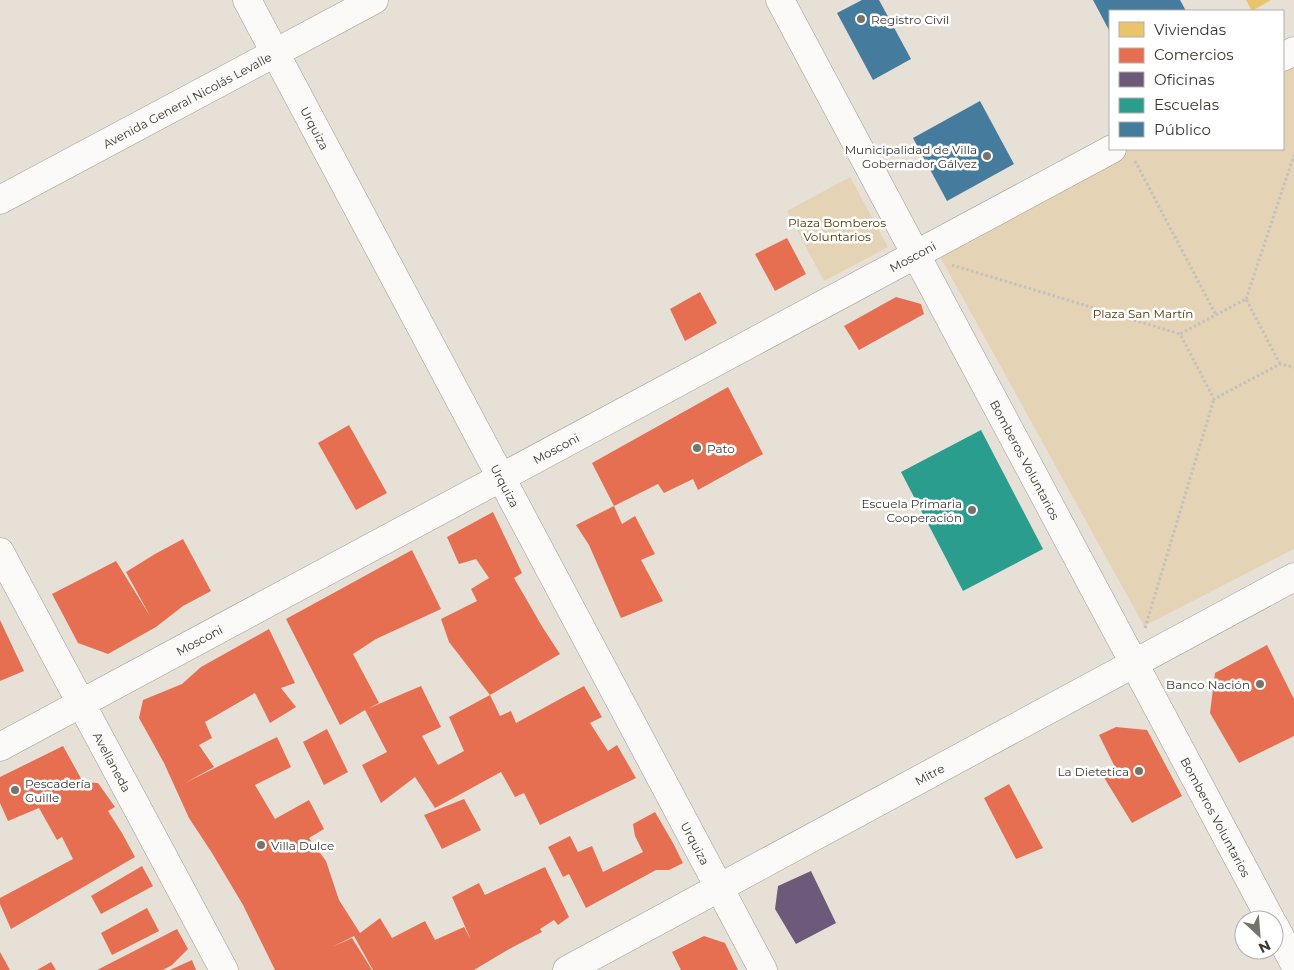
<svg xmlns="http://www.w3.org/2000/svg" width="1294" height="970" viewBox="0 0 1294 970" font-family="Montserrat,sans-serif">
<rect width="100%" height="100%" fill="#e6e0d7"/>
<g fill="#e5d3b6">
<path d="M 1294,57 L 1294,549 L 1144,626 L 938,253 L 1127,149 L 1283,149 L 1283,63 Z"/>
<path d="M 850,177 L 888,247 L 824,281 L 787,211 Z"/>
</g>
<path fill="#e9c46a" d="M 1246,0 L 1271,0 L 1252,11 Z"/>
<g fill="#e76f51">
<path d="M 787,238 L 806,274 L 775,291 L 755,254 Z"/>
<path d="M 700,292 L 717,323 L 685,341 L 670,309 Z"/>
<path d="M 896,297 L 921,304 L 924,314 L 859,350 L 844,326 Z"/>
<path d="M 728,387 L 763,454 L 698,490 L 693,479 L 664,493 L 658,484 L 614,506 L 592,463 Z"/>
<path d="M 349,425 L 387,493 L 356,510 L 318,443 Z"/>
<path d="M 614,506 L 622,524 L 635,516 L 655,554 L 641,560 L 663,601 L 621,618 L 589,545 L 576,525 Z"/>
<path d="M 493,512 L 522,573 L 514,578 L 543,628 L 560,654 L 490,695 L 449,642 L 441,619 L 477,601 L 471,589 L 489,578 L 476,559 L 459,564 L 447,537 Z"/>
<path d="M 183,539 L 211,591 L 183,606 L 156,627 L 108,654 L 78,643 L 52,594 L 116,561 L 150,616 L 126,572 L 155,554 Z"/>
<path d="M 412,550 L 441,609 L 376,639 L 353,654 L 379,703 L 367,709 L 421,686 L 441,727 L 422,736 L 438,765 L 464,751 L 449,717 L 490,695 L 500,716 L 511,711 L 516,723 L 584,686 L 602,717 L 590,723 L 608,751 L 617,745 L 636,778 L 540,825 L 524,793 L 515,797 L 501,772 L 435,808 L 415,777 L 381,803 L 362,765 L 387,752 L 365,710 L 340,725 L 286,619 Z"/>
<path d="M 0,620 L 24,671 L 0,681 Z"/>
<path d="M 269,629 L 295,683 L 281,688 L 296,707 L 270,723 L 255,693 L 205,722 L 212,738 L 199,745 L 214,767 L 185,783 L 277,737 L 291,767 L 255,785 L 275,819 L 309,800 L 324,829 L 309,838 L 326,861 L 339,900 L 360,933 L 380,918 L 392,938 L 425,921 L 435,940 L 464,927 L 471,940 L 452,897 L 479,883 L 485,895 L 545,867 L 569,917 L 558,925 L 554,920 L 540,929 L 542,932 L 511,948 L 474,970 L 373,970 L 354,936 L 332,947 L 352,938 L 372,970 L 275,970 L 243,905 L 212,853 L 189,818 L 164,763 L 139,718 L 143,700 L 182,684 L 201,667 Z"/>
<path d="M 1267,645 L 1294,699 L 1294,736 L 1239,763 L 1210,713 L 1215,673 Z"/>
<path d="M 1116,727 L 1147,730 L 1182,796 L 1132,823 L 1103,776 L 1115,767 L 1099,735 Z"/>
<path d="M 327,729 L 348,772 L 324,785 L 303,742 Z"/>
<path d="M 63,746 L 83,782 L 98,783 L 115,807 L 108,811 L 122,833 L 135,857 L 11,929 L 0,904 L 0,898 L 73,859 L 62,837 L 57,840 L 39,808 L 8,821 L 0,803 L 0,777 Z"/>
<path d="M 1009,784 L 1043,848 L 1016,859 L 984,798 Z"/>
<path d="M 464,799 L 481,830 L 442,849 L 424,815 Z"/>
<path d="M 655,812 L 673,843 L 683,863 L 669,870 L 656,870 L 586,908 L 569,874 L 563,877 L 548,847 L 570,836 L 578,852 L 592,846 L 603,872 L 643,852 L 635,836 L 633,824 Z"/>
<path d="M 142,866 L 153,886 L 101,914 L 91,896 Z"/>
<path d="M 147,908 L 159,931 L 112,955 L 101,933 Z"/>
<path d="M 177,929 L 188,949 L 172,965 L 163,970 L 97,970 Z"/>
<path d="M 704,936 L 725,943 L 738,970 L 681,970 L 672,952 Z"/>
<path d="M 0,952 L 10,970 L 0,970 Z"/>
<path d="M 192,960 L 196,970 L 170,970 Z"/>
<path d="M 51,962 L 56,970 L 37,970 Z"/>
</g>
<path fill="#6d597a" d="M 811,871 L 836,923 L 796,944 L 775,909 L 778,886 Z"/>
<path fill="#2a9d8f" d="M 981,430 L 1043,549 L 963,591 L 901,472 Z"/>
<g fill="#457b9d">
<path d="M 862,0 L 879,0 L 911,59 L 873,80 L 837,13 Z"/>
<path d="M 1093,0 L 1180,0 L 1186,11 L 1110,11 L 1110,32 Z"/>
<path d="M 980,101 L 1014,164 L 947,201 L 913,138 Z"/>
</g>
<g fill="none" stroke-linecap="round" stroke-linejoin="round">
<g stroke="#9e9a93" stroke-width="29">
<g id="street">
<path id="s1" d="M 247,0 L 763,970"/>
<path id="s2" d="M 780,0 L 1271,920"/>
<path id="s3" d="M 0,200 L 374,0"/>
<path id="s4" d="M 0,552 L 224,970"/>
<path d="M 1274,925 L 1294,963"/>
</g>
</g>
<g stroke="#9e9a93" stroke-width="29">
<g id="secondary">
<path d="M 1283,57 L 1294,51"/>
<path id="s5" d="M 0,747 L 1112,149"/>
<path id="s6" d="M 567,970 L 1294,577"/>
</g>
</g>
<g stroke="#c3c1be" stroke-width="3" stroke-dasharray="2.5 2.5" stroke-linecap="butt">
<path d="M 1135,161 L 1216,315"/>
<path d="M 952,265 L 1180,334"/>
<path d="M 1246,299 L 1294,155"/>
<path d="M 1280,364 L 1246,299 L 1180,334 L 1214,399 L 1280,364 L 1294,367"/>
<path d="M 1145,628 L 1214,399"/>
</g>
<use href="#street" stroke="#fbfaf9" stroke-width="28"/>
<use href="#secondary" stroke="#fbfaf9" stroke-width="28"/>
</g>
<g fill="#77726a" stroke="#fff" stroke-width="2">
<circle cx="861" cy="19" r="5"/>
<circle cx="987" cy="156" r="5"/>
<circle cx="697" cy="448" r="5"/>
<circle cx="972" cy="510" r="5"/>
<circle cx="1260" cy="684" r="5"/>
<circle cx="1139" cy="771" r="5"/>
<circle cx="15" cy="790" r="5"/>
<circle cx="261" cy="845" r="5"/>
</g>
<g text-anchor="middle" dominant-baseline="central" stroke-width="5" stroke-linejoin="round" paint-order="stroke">
<g font-size="12" fill="#3b3730" stroke="#fff" text-anchor="start">
<text x="871" y="19">Registro Civil</text>
<text x="977" y="149" text-anchor="end">Municipalidad de Villa<tspan x="977" dy="14">Gobernador Gálvez</tspan></text>
<text x="707" y="448">Pato</text>
<text x="962" y="503" text-anchor="end">Escuela Primaria<tspan x="962" dy="14">Cooperación</tspan></text>
<text x="1250" y="684" text-anchor="end">Banco Nación</text>
<text x="1129" y="771" text-anchor="end">La Dietetica</text>
<text x="25" y="783">Pescadería<tspan x="25" dy="14">Guille</tspan></text>
<text x="271" y="845">Villa Dulce</text>
</g>
<g font-size="12" fill="#3b3730" stroke="#fff">
<text stroke="none"><textPath href="#s3" startOffset="212">Avenida General Nicolás Levalle</textPath></text>
<text stroke="none"><textPath href="#s1" startOffset="145">Urquiza</textPath></text>
<text stroke="none"><textPath href="#s5" startOffset="1036">Mosconi</textPath></text>
<text stroke="none"><textPath href="#s5" startOffset="631">Mosconi</textPath></text>
<text stroke="none"><textPath href="#s2" startOffset="521">Bomberos Voluntarios</textPath></text>
<text stroke="none"><textPath href="#s1" startOffset="550">Urquiza</textPath></text>
<text stroke="none"><textPath href="#s5" startOffset="226">Mosconi</textPath></text>
<text stroke="none"><textPath href="#s4" startOffset="238">Avellaneda</textPath></text>
<text stroke="none"><textPath href="#s6" startOffset="412">Mitre</textPath></text>
<text stroke="none"><textPath href="#s2" startOffset="926">Bomberos Voluntarios</textPath></text>
<text stroke="none"><textPath href="#s1" startOffset="955">Urquiza</textPath></text>
</g>
<g font-size="12" fill="#4f3500" stroke="#fff">
<text x="837" y="222">Plaza Bomberos<tspan x="837" dy="14">Voluntarios</tspan></text>
<text x="1143" y="313">Plaza San Martín</text>
</g>
</g>
<rect x="1109" y="10" width="175" height="140" fill="#ffffff" stroke="#b1afac"/>
<rect x="1119" y="22" width="25" height="15" fill="#e9c46a" stroke="#b1afac"/>
<text x="1154" y="35" font-size="15" fill="#3b3730">Viviendas</text>
<rect x="1119" y="48" width="25" height="15" fill="#e76f51" stroke="#b1afac"/>
<text x="1154" y="60" font-size="15" fill="#3b3730">Comercios</text>
<rect x="1119" y="72" width="25" height="15" fill="#6d597a" stroke="#b1afac"/>
<text x="1154" y="85" font-size="15" fill="#3b3730">Oficinas</text>
<rect x="1119" y="98" width="25" height="15" fill="#2a9d8f" stroke="#b1afac"/>
<text x="1154" y="110" font-size="15" fill="#3b3730">Escuelas</text>
<rect x="1119" y="122" width="25" height="15" fill="#457b9d" stroke="#b1afac"/>
<text x="1154" y="135" font-size="15" fill="#3b3730">Público</text>
<g transform="translate(1259 935) rotate(154)"><circle r="24" fill="#ffffff" stroke="#b1afac"/>
<path d="M0-4L9 19L0 12L-9 19Z" fill="#77726a"/>
<text y="-8" font-size="14" font-weight="bold" text-anchor="middle" fill="#3b3730">N</text>
</g>
</svg>
